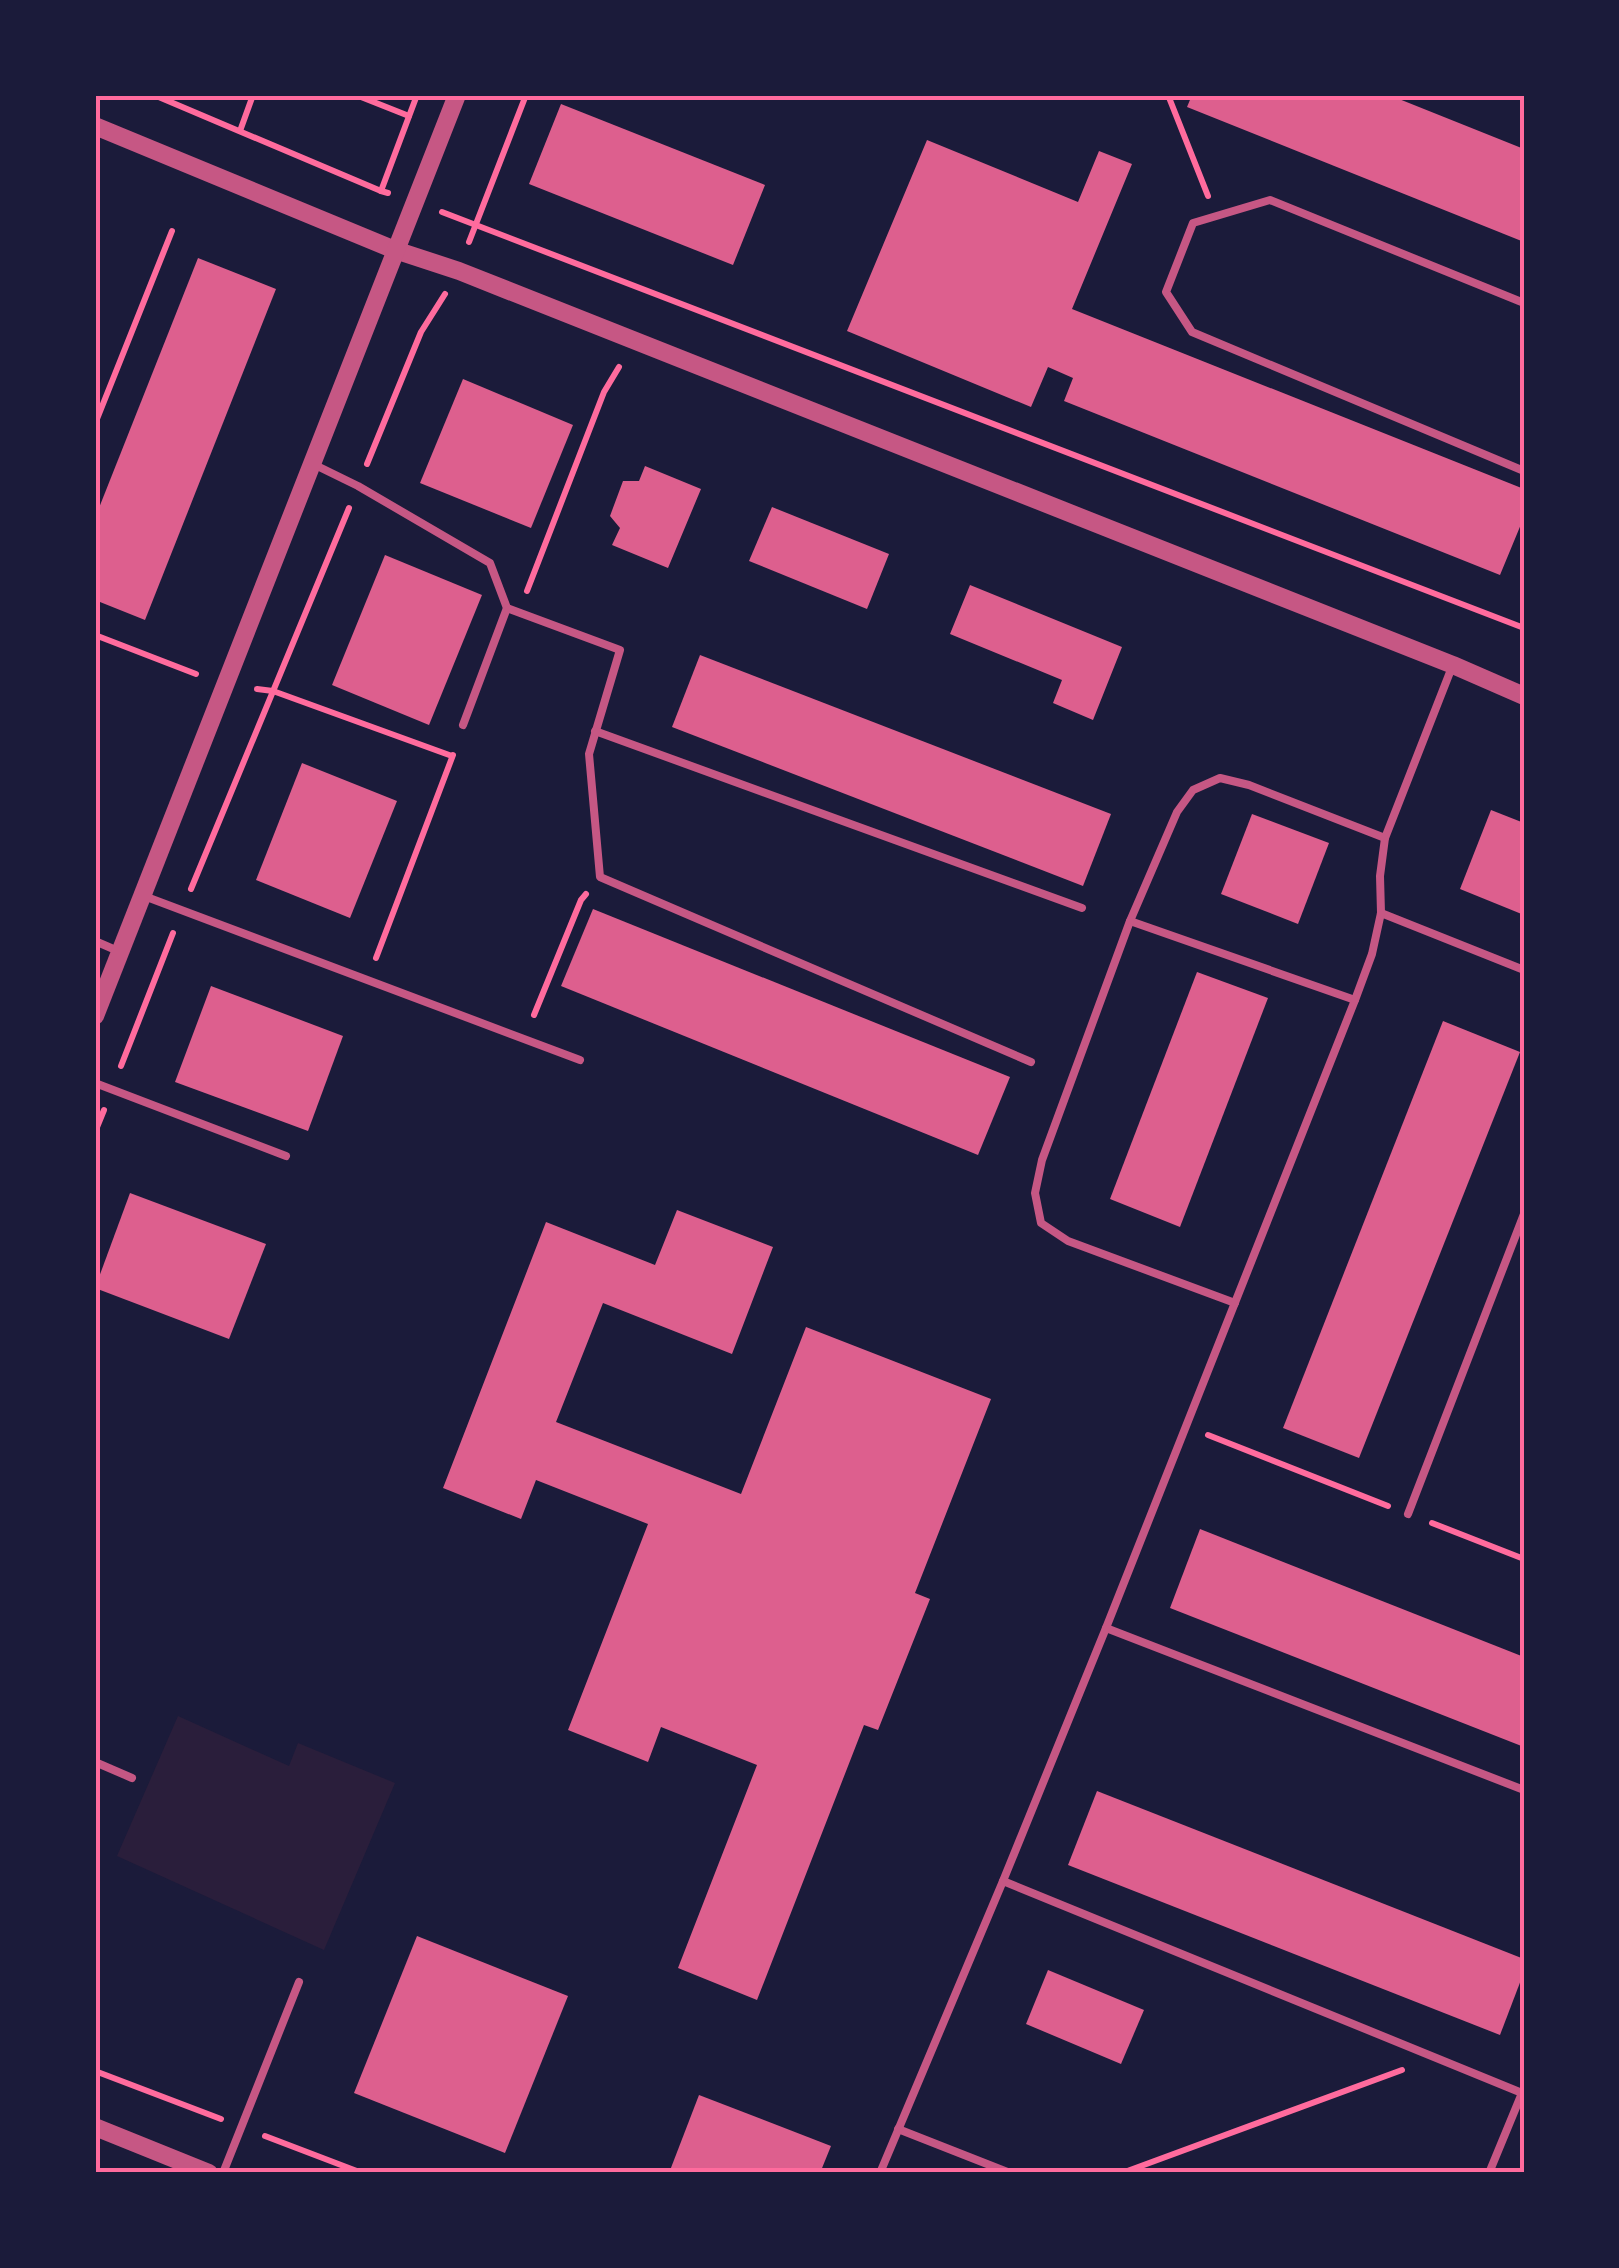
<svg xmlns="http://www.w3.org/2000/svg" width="1619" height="2268" viewBox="0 0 1619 2268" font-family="'Sofia Sans Condensed',sans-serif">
<rect width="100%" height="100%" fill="#1b1b3a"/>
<path fill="#2a1e3b" d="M 178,1716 L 289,1766 L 298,1743 L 395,1783 L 324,1950 L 117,1856 Z"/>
<g fill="#dd5f8e">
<path d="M 1192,95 L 1389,95 L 1524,149 L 1524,242 L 1187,107 Z"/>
<path d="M 561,104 L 765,185 L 733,265 L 529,184 Z"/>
<path d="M 927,140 L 1078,202 L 1099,151 L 1132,164 L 1072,309 L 1524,489 L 1524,517 L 1500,575 L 1064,401 L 1073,378 L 1048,367 L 1031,407 L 847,331 Z"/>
<path d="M 198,258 L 276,289 L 145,620 L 95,600 L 95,518 Z"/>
<path d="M 463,379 L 573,425 L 531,528 L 420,483 Z"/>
<path d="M 645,466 L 701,489 L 668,568 L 612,545 L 620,528 L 610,516 L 623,481 L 639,481 Z"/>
<path d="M 772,507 L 889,554 L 867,609 L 749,561 Z"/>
<path d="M 385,555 L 482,595 L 429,725 L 332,685 Z"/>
<path d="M 970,585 L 1122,647 L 1093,720 L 1053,703 L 1062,680 L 950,634 Z"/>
<path d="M 700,655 L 1111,814 L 1083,886 L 672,727 Z"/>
<path d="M 302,763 L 397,801 L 350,918 L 256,880 Z"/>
<path d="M 1491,810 L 1524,823 L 1524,915 L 1460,889 Z"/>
<path d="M 1252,814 L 1329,843 L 1298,924 L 1221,894 Z"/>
<path d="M 593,909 L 1010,1077 L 978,1155 L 561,986 Z"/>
<path d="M 1197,972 L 1268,998 L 1180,1227 L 1110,1199 Z"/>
<path d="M 211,986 L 343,1036 L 308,1131 L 175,1082 Z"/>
<path d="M 1443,1021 L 1520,1052 L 1359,1458 L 1283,1428 Z"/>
<path d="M 130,1193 L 266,1244 L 229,1339 L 95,1288 Z"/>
<path d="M 677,1210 L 773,1247 L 732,1354 L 603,1303 L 556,1422 L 741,1494 L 806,1327 L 991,1399 L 915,1593 L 930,1599 L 878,1730 L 864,1725 L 757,2000 L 678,1968 L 757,1765 L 661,1727 L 648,1762 L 568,1730 L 648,1524 L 536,1480 L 521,1519 L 443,1488 L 546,1222 L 655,1265 Z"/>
<path d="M 1200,1529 L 1524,1657 L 1524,1747 L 1170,1608 Z"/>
<path d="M 1097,1791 L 1524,1959 L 1524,1972 L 1500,2035 L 1068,1865 Z"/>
<path d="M 417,1936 L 568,1996 L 505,2153 L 354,2093 Z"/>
<path d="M 1048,1970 L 1144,2010 L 1121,2064 L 1026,2024 Z"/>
<path d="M 699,2095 L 831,2146 L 820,2173 L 669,2173 Z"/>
</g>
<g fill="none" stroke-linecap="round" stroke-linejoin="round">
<g stroke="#ff6b9d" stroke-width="6">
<path d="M 154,95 L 381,191"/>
<path d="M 356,95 L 409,116"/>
<path d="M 1168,95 L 1208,196"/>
<path d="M 240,131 L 253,95"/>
<path d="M 388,193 L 381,191 L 417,95"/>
<path d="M 442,212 L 1524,628"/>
<path d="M 469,242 L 526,95"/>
<path d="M 95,424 L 172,231"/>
<path d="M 367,464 L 421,332 L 445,294"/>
<path d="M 527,591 L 604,392 L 619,367"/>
<path d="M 95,635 L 196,674"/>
<path d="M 257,689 L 273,691 L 452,756"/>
<path d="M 191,889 L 349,508"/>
<path d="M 376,958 L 453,755"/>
<path d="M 534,1015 L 581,900 L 586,894"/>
<path d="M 121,1066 L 173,933"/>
<path d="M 95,1132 L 104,1110"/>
<path d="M 1208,1435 L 1388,1506"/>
<path d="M 1432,1523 L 1524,1559"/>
<path d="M 95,2071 L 221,2119"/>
<path d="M 265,2136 L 362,2173"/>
<path d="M 1122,2173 L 1402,2070"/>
</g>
<g stroke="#c65784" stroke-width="8">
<path d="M 1524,303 L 1270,200 L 1193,223 L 1166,292 L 1192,332 L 1524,471"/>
<path d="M 311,463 L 358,486 L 490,563 L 507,608"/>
<path d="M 463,725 L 507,608 L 620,650 L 589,754 L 600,877 L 1031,1062"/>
<path d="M 595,731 L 1082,908"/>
<path d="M 144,896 L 580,1060"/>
<path d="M 1381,913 L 1524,970"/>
<path d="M 1130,921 L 1355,1000"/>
<path d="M 95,941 L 118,951"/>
<path d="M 95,1083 L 286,1156"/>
<path d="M 1235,1303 L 1068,1241 L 1041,1223 L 1035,1193 L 1042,1160 L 1130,921 L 1177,812 L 1193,790 L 1220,778 L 1249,785 L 1385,838"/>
<path d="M 1408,1514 L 1524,1214"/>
<path d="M 1106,1628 L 1524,1790"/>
<path d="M 95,1762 L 132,1778"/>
<path d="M 1003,1881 L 1522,2093 L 1489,2173"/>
<path d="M 898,2129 L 1010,2173"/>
<path d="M 223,2173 L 299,1982"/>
<path d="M 880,2173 L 1003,1881 L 1106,1628 L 1355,1000 L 1372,954 L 1381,913 L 1380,876 L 1385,838 L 1452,667"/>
</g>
<g stroke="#c65784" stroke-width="18">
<path d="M 95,126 L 395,250 L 459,271 L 1453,665 L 1524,696"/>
<path d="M 95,1016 L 457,95"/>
<path d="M 95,2127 L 209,2173"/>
</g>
</g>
<rect width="1619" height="2268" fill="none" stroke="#1b1b3a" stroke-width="195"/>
<rect x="98" y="98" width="1424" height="2072" fill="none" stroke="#ff6b9d" stroke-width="4"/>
</svg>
